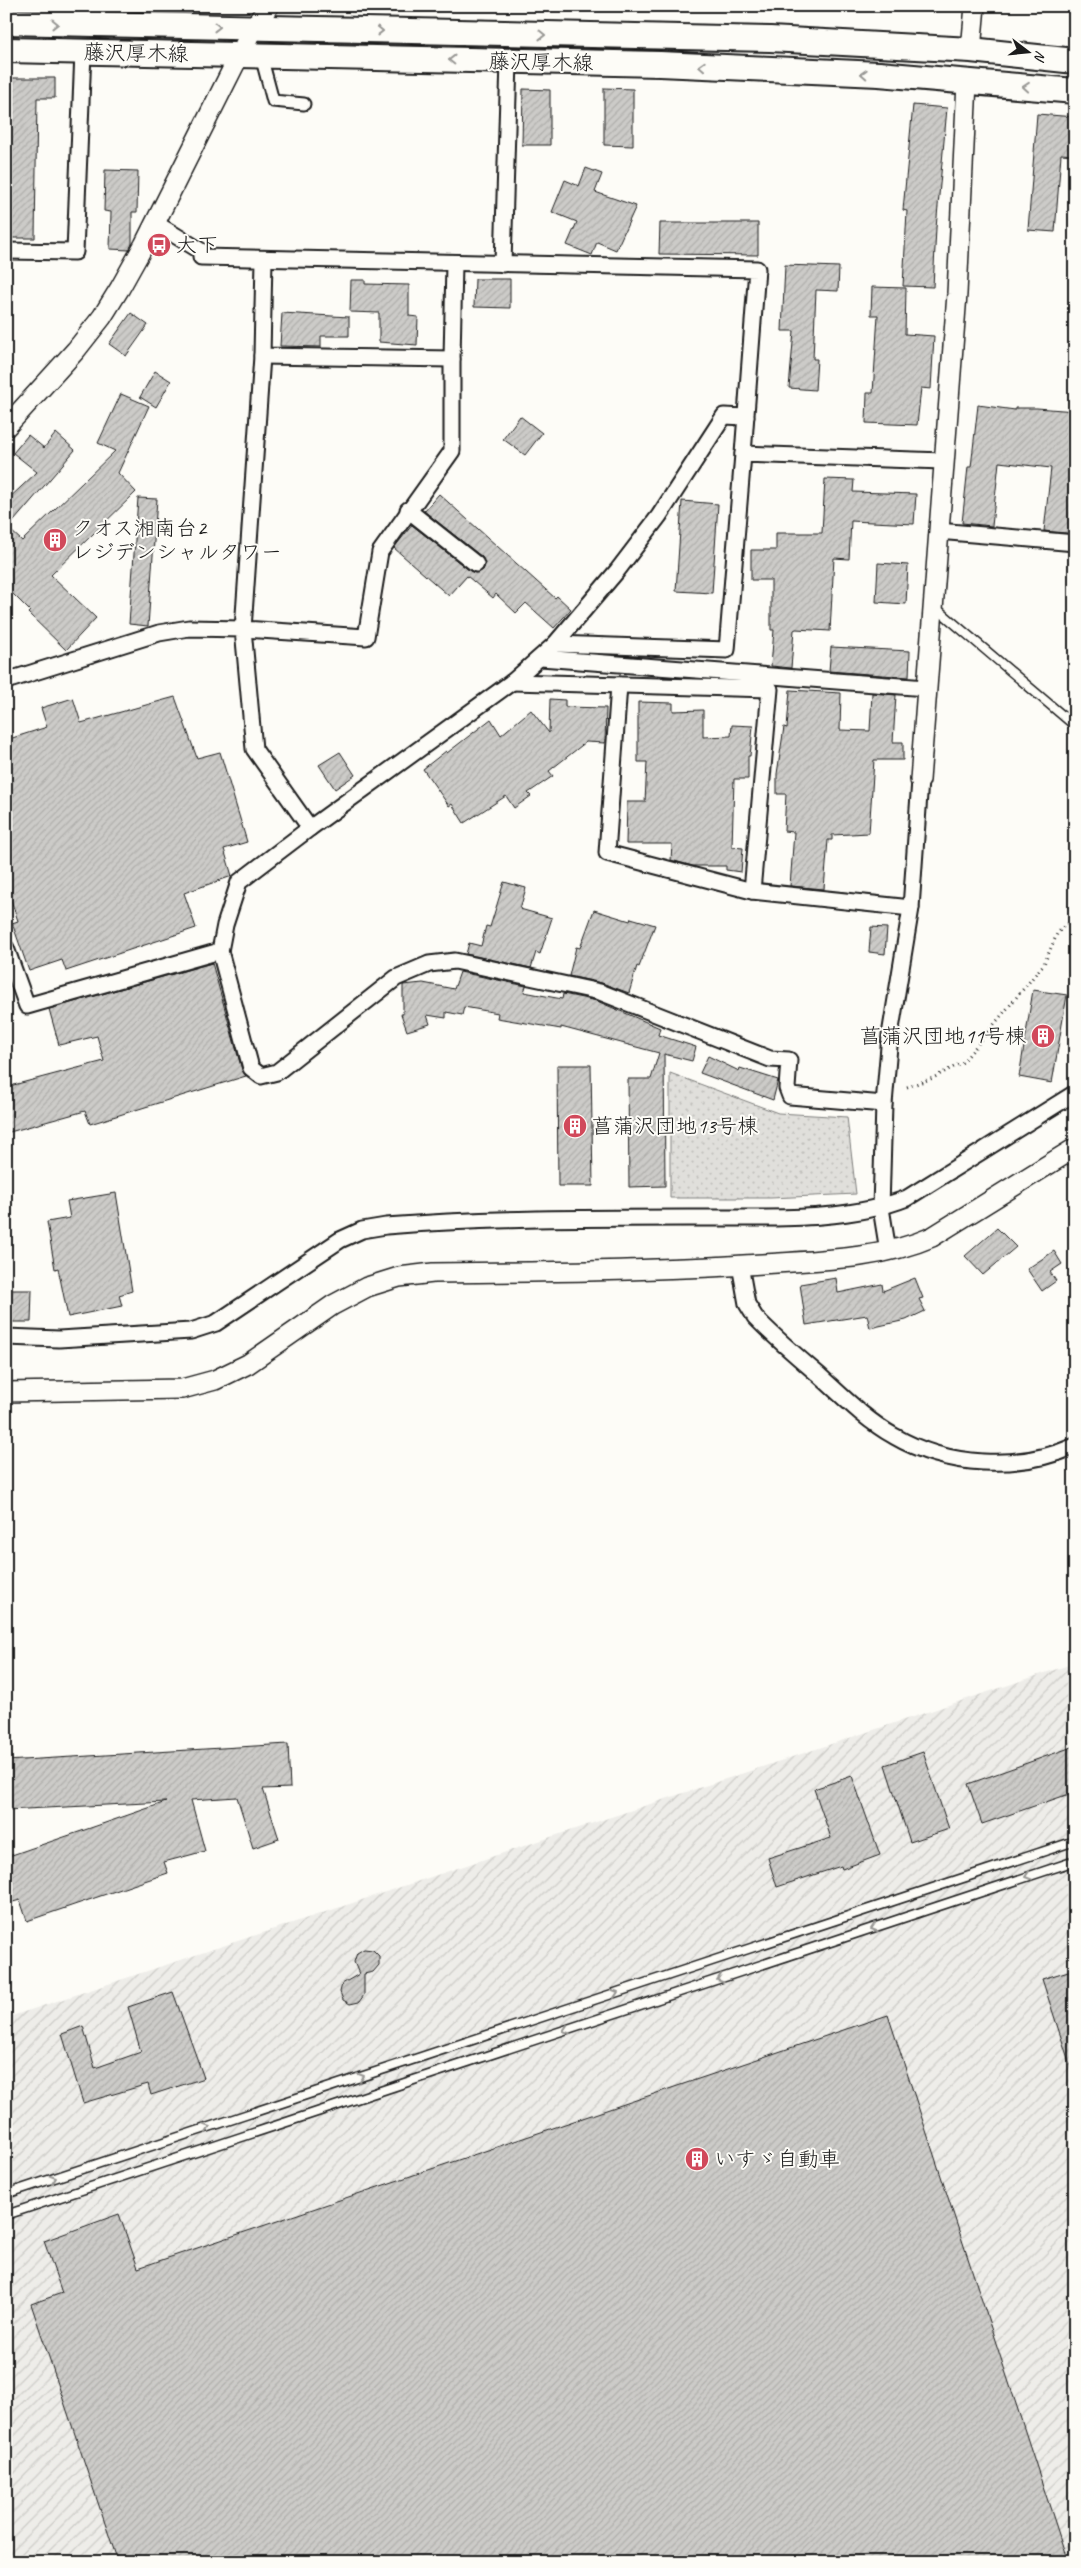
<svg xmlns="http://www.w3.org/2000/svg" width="1081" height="2568" viewBox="0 0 1081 2568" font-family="Caveat,'Klee One',sans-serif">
<defs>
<pattern id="industrial-furrows" width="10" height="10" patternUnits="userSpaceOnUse" patternTransform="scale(1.25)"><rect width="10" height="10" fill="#eeede9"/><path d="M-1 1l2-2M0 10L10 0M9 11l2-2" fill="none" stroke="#cccbc7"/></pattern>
<pattern id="grass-dots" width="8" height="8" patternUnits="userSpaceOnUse" patternTransform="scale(1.25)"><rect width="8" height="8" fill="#e0dfdb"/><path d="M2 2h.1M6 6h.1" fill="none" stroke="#c0bfbb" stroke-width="1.8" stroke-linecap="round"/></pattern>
<pattern id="building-hatch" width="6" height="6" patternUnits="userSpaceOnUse" patternTransform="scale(1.25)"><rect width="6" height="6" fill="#cccbc8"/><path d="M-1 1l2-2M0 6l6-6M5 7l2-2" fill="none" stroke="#afaeab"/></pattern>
</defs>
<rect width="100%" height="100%" fill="#fdfcf7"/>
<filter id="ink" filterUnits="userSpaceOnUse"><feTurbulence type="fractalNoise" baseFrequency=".02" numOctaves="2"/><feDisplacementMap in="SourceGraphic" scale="10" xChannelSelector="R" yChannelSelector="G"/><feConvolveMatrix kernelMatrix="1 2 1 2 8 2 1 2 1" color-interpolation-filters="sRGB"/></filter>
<g filter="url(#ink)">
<path fill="url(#industrial-furrows)" d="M 1075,1663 L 1075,2562 L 6,2562 L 6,2018 Z"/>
<path fill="url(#grass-dots)" stroke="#7e7e7c" d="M 670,1073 L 778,1113 L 847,1117 L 856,1194 L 771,1198 L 670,1198 Z"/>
<g fill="url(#building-hatch)" stroke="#1c1c1c">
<path d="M 6,78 L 55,78 L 55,98 L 37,98 L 35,238 L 6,238 Z"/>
<path d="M 604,88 L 633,89 L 633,146 L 604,145 Z"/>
<path d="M 523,89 L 550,90 L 550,145 L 522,145 Z"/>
<path d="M 913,105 L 947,108 L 936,228 L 933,287 L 903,286 L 907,211 L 903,210 Z"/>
<path d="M 1037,114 L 1075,117 L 1075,155 L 1061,154 L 1055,232 L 1028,230 Z"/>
<path d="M 586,168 L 602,174 L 595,192 L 636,206 L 616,250 L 597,242 L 592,255 L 567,245 L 577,222 L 552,212 L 565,180 L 579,186 Z"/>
<path d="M 105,170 L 138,171 L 137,212 L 132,212 L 132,244 L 129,250 L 110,249 L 111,212 L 104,211 Z"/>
<path d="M 660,223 L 758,223 L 758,255 L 659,254 Z"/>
<path d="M 785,265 L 839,267 L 838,291 L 816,290 L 813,359 L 817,359 L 815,390 L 789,388 L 794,331 L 782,331 Z"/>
<path d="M 475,279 L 510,279 L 510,308 L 474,307 Z"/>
<path d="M 351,280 L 365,280 L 365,284 L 409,285 L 409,316 L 418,317 L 417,345 L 379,342 L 379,313 L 350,312 Z"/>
<path d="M 872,287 L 906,288 L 905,334 L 934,336 L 931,389 L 921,388 L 917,425 L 866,423 L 867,393 L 873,393 L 878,315 L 871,315 Z"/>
<path d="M 131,313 L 148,325 L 126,356 L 109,344 Z"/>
<path d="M 282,313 L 349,317 L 349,336 L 321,336 L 321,347 L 280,346 Z"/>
<path d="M 155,371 L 171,381 L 156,407 L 140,397 Z"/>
<path d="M 121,394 L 149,406 L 118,473 L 136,492 L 51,575 L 96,618 L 66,650 L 28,613 L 30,611 L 6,587 L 6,501 L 37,472 L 13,453 L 28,435 L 44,448 L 56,433 L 75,450 L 8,528 L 22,541 L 115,451 L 98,443 Z"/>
<path d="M 978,405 L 1015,410 L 1015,408 L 1037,408 L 1075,411 L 1075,534 L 1044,531 L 1051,468 L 999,462 L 992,526 L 962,523 L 968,467 L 971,467 Z"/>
<path d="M 520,416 L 542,433 L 525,455 L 503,439 Z"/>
<path d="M 825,479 L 854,480 L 853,492 L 916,494 L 914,524 L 851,521 L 849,559 L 834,558 L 830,631 L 796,629 L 794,630 L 791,668 L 771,666 L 774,630 L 771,630 L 771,580 L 751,580 L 751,550 L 776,550 L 776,533 L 822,533 Z"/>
<path d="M 439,494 L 555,598 L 557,596 L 571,609 L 554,628 L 526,603 L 516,613 L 496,594 L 493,598 L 467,576 L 449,596 L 394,548 L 412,525 L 470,571 L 475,573 L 483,570 L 485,565 L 482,557 L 424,511 Z"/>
<path d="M 138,498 L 157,499 L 148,626 L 129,624 Z"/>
<path d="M 682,501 L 718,504 L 712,593 L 676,591 Z"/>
<path d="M 878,563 L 908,565 L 906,604 L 876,602 Z"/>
<path d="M 831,647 L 910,651 L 909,677 L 829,671 Z"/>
<path d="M 790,690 L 841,693 L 840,730 L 870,731 L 872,693 L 896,695 L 893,742 L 903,742 L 903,760 L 874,760 L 869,833 L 832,835 L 832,840 L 828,840 L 824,889 L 790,886 L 794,832 L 784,831 L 786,794 L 777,794 L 777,774 L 784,727 L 787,728 Z"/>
<path d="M 175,697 L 197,758 L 220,752 L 247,842 L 224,849 L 232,876 L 184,893 L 196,928 L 66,971 L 62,960 L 29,971 L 12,923 L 18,921 L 6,885 L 6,740 L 47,727 L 41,708 L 73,698 L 81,723 Z"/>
<path d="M 550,699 L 565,700 L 565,707 L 606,708 L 605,743 L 586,742 L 549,771 L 553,776 L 528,793 L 531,796 L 514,808 L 506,796 L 464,823 L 452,804 L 449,806 L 423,769 L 446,751 L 447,753 L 491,719 L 501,735 L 531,710 L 549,733 Z"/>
<path d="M 638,702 L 673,703 L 673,711 L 703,710 L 703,737 L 731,736 L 732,725 L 753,726 L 750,756 L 748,756 L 748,779 L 734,779 L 732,847 L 743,848 L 741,872 L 726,870 L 726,866 L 693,866 L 671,860 L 672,844 L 626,844 L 627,802 L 645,802 L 647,762 L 638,762 Z"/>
<path d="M 340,752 L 355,775 L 335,789 L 319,765 Z"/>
<path d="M 504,882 L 526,888 L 520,909 L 552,918 L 540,954 L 536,952 L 531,968 L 466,954 L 469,943 L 481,946 L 486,926 L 490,927 Z"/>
<path d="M 594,910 L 630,921 L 631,918 L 655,925 L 639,967 L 637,966 L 629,993 L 602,983 L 569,976 L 576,947 L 580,948 Z"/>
<path d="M 871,927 L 887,928 L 885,954 L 869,952 Z"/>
<path d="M 212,963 L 242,1070 L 246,1076 L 90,1124 L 85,1111 L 6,1133 L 6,1087 L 104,1061 L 97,1036 L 59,1045 L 49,1009 Z"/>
<path d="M 460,972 L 526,986 L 524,992 L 562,999 L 563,994 L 597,1001 L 660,1028 L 658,1035 L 696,1047 L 692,1061 L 664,1054 L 665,1186 L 629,1187 L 628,1079 L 651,1079 L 659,1053 L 561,1027 L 561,1029 L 497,1018 L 498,1013 L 464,1007 L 462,1015 L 446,1012 L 446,1018 L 427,1015 L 430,1024 L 407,1031 L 401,1014 L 403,1014 L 403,985 L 423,983 L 454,989 Z"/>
<path d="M 1033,990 L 1067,995 L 1052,1083 L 1019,1077 Z"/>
<path d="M 708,1056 L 739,1071 L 740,1068 L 778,1080 L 773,1100 L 700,1073 Z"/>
<path d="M 557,1065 L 591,1065 L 593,1186 L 558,1186 Z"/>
<path d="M 116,1193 L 132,1291 L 119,1295 L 122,1306 L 68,1317 L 58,1268 L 55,1269 L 47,1222 L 70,1218 L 67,1201 Z"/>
<path d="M 997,1228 L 1016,1247 L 983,1275 L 965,1256 Z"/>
<path d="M 1054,1251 L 1062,1264 L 1050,1272 L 1056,1281 L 1042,1291 L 1027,1269 Z"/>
<path d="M 836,1278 L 838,1293 L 882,1284 L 883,1291 L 915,1278 L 923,1298 L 919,1299 L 925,1311 L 906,1320 L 870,1328 L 867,1315 L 806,1325 L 800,1284 Z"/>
<path d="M 6,1290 L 32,1290 L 31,1322 L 6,1322 Z"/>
<path d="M 288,1744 L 290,1788 L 263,1789 L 279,1839 L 253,1848 L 237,1797 L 191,1800 L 205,1851 L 164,1862 L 168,1873 L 27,1921 L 20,1900 L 6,1904 L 6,1857 L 166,1802 L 6,1810 L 6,1761 Z"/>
<path d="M 1075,1746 L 1075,1792 L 982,1824 L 968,1784 Z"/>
<path d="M 923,1752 L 949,1829 L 910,1842 L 885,1765 Z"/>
<path d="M 852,1776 L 880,1855 L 842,1869 L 841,1866 L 777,1887 L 768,1858 L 831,1838 L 814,1789 Z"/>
<path d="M 364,1949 L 373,1950 L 379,1956 L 379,1965 L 373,1972 L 364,1974 L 364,1995 L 359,2002 L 350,2004 L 343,2000 L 340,1992 L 342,1984 L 359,1974 L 354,1962 L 357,1953 Z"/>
<path d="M 1075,1969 L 1075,2071 L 1072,2071 L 1042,1979 Z"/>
<path d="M 173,1992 L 204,2078 L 151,2095 L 148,2084 L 83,2103 L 62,2034 L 83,2026 L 95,2068 L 141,2052 L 128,2007 Z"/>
<path d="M 888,2015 L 1068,2562 L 118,2562 L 31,2304 L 62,2293 L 44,2241 L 119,2214 L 138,2268 Z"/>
</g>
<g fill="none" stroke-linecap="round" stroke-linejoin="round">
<g stroke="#1c1c1c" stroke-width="11">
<g id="service">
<path d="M 935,607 L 1075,726"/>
<path d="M 6,2194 L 1075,1841"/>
<path d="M 6,2215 L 1075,1861"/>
</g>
</g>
<g stroke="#1c1c1c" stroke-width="15">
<path id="pedestrian" d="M 261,56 L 273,101 L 304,104"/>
</g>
<g stroke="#1c1c1c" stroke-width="19">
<g id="minor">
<path d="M 155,223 L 201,251 L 201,257 L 757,269 L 743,454"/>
<path d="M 6,251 L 75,252 L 83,52"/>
<path d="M 264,259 L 262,356 L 452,359 L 454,263"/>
<path d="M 503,264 L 509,61"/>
<path d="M 262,356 L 243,629 L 366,637 L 380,552 L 452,451 L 452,359"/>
<path d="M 408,510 L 476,564"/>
<path d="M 938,531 L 1075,543"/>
<path d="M 555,644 L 617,571 L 659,516 L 724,416 L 746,417"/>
<path d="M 541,658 L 926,688"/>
<path d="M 6,681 L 159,633 L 189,628 L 243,629 L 254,749 L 310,828 L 512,682 L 555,644 L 727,650 L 743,454 L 943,461"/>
<path d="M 512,682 L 770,689 L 752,891"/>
<path d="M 619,685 L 607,853 L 752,891 L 911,908"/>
<path d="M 6,948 L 27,1006 L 220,951 L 251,1068 L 261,1076 L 277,1072 L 396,978 L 429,964 L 455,961 L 600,992 L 770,1059 L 789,1060 L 787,1088 L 790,1096 L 884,1104"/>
<path d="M 220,951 L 225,925 L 239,882 L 310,828"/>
<path d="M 888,1251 L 881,1208 L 884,1104 L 890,1035 L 911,908 L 920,780"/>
<path d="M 740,1265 L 747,1304 L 755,1317 C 775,1338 798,1357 820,1376 C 843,1397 867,1421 894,1436 C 947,1467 1018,1471 1075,1446"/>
<path d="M 6,1337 L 59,1339 L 191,1331 L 216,1323 L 340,1240 L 362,1230 L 386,1226 C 486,1218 588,1218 689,1218 C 759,1217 841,1224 907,1198 L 1075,1093"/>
</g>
</g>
<g stroke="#1c1c1c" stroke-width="22">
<g id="tertiary">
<path d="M 971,50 L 975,6"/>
<path d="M 6,427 L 76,350 L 102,317 L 120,288 L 144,245 L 253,28 L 269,6"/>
<path d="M 920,780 L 957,294 L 967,82"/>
<path d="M 6,1392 L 182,1389 L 215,1380 L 248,1364 L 333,1305 L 367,1287 L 399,1277 L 433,1273 C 543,1272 652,1271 762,1264 C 819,1260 879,1260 932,1237 L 1075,1148"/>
</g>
</g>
<g stroke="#1c1c1c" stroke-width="28">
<g id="primary">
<path d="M 6,22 L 770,39 L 971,50 L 1075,61"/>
<path d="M 6,50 L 660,64 L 879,74 L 1075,91"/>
</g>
</g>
<path stroke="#1c1c1c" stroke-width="3" stroke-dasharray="1 4" stroke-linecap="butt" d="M 907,1087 L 933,1078 L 963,1062 L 1044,964 L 1057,934 L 1065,925 L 1075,921"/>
<use href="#service" stroke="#fdfcf7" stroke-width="8"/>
<use href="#pedestrian" stroke="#fdfcf7" stroke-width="11"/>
<use href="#minor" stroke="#fdfcf7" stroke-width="15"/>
<use href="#tertiary" stroke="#fdfcf7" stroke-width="19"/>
<use href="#primary" stroke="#fdfcf7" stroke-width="24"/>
</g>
<defs><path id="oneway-chevron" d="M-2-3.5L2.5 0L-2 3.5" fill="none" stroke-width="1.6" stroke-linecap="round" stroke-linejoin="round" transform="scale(1.25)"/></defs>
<g stroke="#989794">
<use href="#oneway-chevron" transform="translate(55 24) rotate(1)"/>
<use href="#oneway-chevron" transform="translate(217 27) rotate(1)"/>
<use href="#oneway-chevron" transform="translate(380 31) rotate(1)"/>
<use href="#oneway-chevron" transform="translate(542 35) rotate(1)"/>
<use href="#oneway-chevron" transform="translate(452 60) rotate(-179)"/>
<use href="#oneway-chevron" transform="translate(702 66) rotate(-177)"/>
<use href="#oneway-chevron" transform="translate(864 74) rotate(-177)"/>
<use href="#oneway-chevron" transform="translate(1026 87) rotate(-175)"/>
<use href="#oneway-chevron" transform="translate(1028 1876) rotate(162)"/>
<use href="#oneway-chevron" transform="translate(874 1928) rotate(162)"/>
<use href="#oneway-chevron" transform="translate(720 1979) rotate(162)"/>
<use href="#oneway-chevron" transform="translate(615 1993) rotate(-18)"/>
<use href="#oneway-chevron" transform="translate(566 2030) rotate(162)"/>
<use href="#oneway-chevron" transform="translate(361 2077) rotate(-18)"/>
<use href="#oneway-chevron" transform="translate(207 2128) rotate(-18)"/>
<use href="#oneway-chevron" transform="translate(53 2179) rotate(-18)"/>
</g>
</g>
<defs>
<g id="bus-disc" transform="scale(1.25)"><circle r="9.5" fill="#d1495b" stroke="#fdfcf7"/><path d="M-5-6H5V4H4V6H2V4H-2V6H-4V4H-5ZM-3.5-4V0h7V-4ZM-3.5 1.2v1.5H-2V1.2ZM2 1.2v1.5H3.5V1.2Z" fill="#fff"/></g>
<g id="building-disc" transform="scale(1.25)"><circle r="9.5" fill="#d1495b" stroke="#fdfcf7"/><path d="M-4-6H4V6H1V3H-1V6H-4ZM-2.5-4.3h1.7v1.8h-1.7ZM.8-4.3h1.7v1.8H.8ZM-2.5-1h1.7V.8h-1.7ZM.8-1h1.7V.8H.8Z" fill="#fff"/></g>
</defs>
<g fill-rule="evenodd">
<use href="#bus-disc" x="159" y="245"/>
<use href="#building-disc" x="55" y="540"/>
<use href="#building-disc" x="1043" y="1036"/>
<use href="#building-disc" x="575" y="1126"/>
<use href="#building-disc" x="697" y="2159"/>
</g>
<g text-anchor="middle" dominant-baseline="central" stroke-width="4" stroke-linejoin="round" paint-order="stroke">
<g font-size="21" fill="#1c1c1c" stroke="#fdfcf7">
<text transform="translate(136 53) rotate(1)">藤沢厚木線</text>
<text transform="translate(541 62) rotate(1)">藤沢厚木線</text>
</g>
<g font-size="21" fill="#1c1c1c" stroke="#fdfcf7" text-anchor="start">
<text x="176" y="245">大下</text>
<text x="72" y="528">クオス湘南台2<tspan x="72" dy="24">レジデンシャルタワー</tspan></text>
<text x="1026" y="1036" text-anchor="end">菖蒲沢団地11号棟</text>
<text x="592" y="1126">菖蒲沢団地13号棟</text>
<text x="714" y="2159">いすゞ自動車</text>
</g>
</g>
<rect width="1081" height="2568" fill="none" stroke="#fdfcf7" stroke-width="25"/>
<rect x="12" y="12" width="1056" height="2543" fill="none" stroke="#1c1c1c" stroke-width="2" filter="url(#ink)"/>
<g transform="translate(1028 52) rotate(106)" stroke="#fdfcf7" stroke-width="4" paint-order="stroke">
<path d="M0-4L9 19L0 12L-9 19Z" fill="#1c1c1c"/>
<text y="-8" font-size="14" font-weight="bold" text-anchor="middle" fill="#1c1c1c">N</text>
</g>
</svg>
